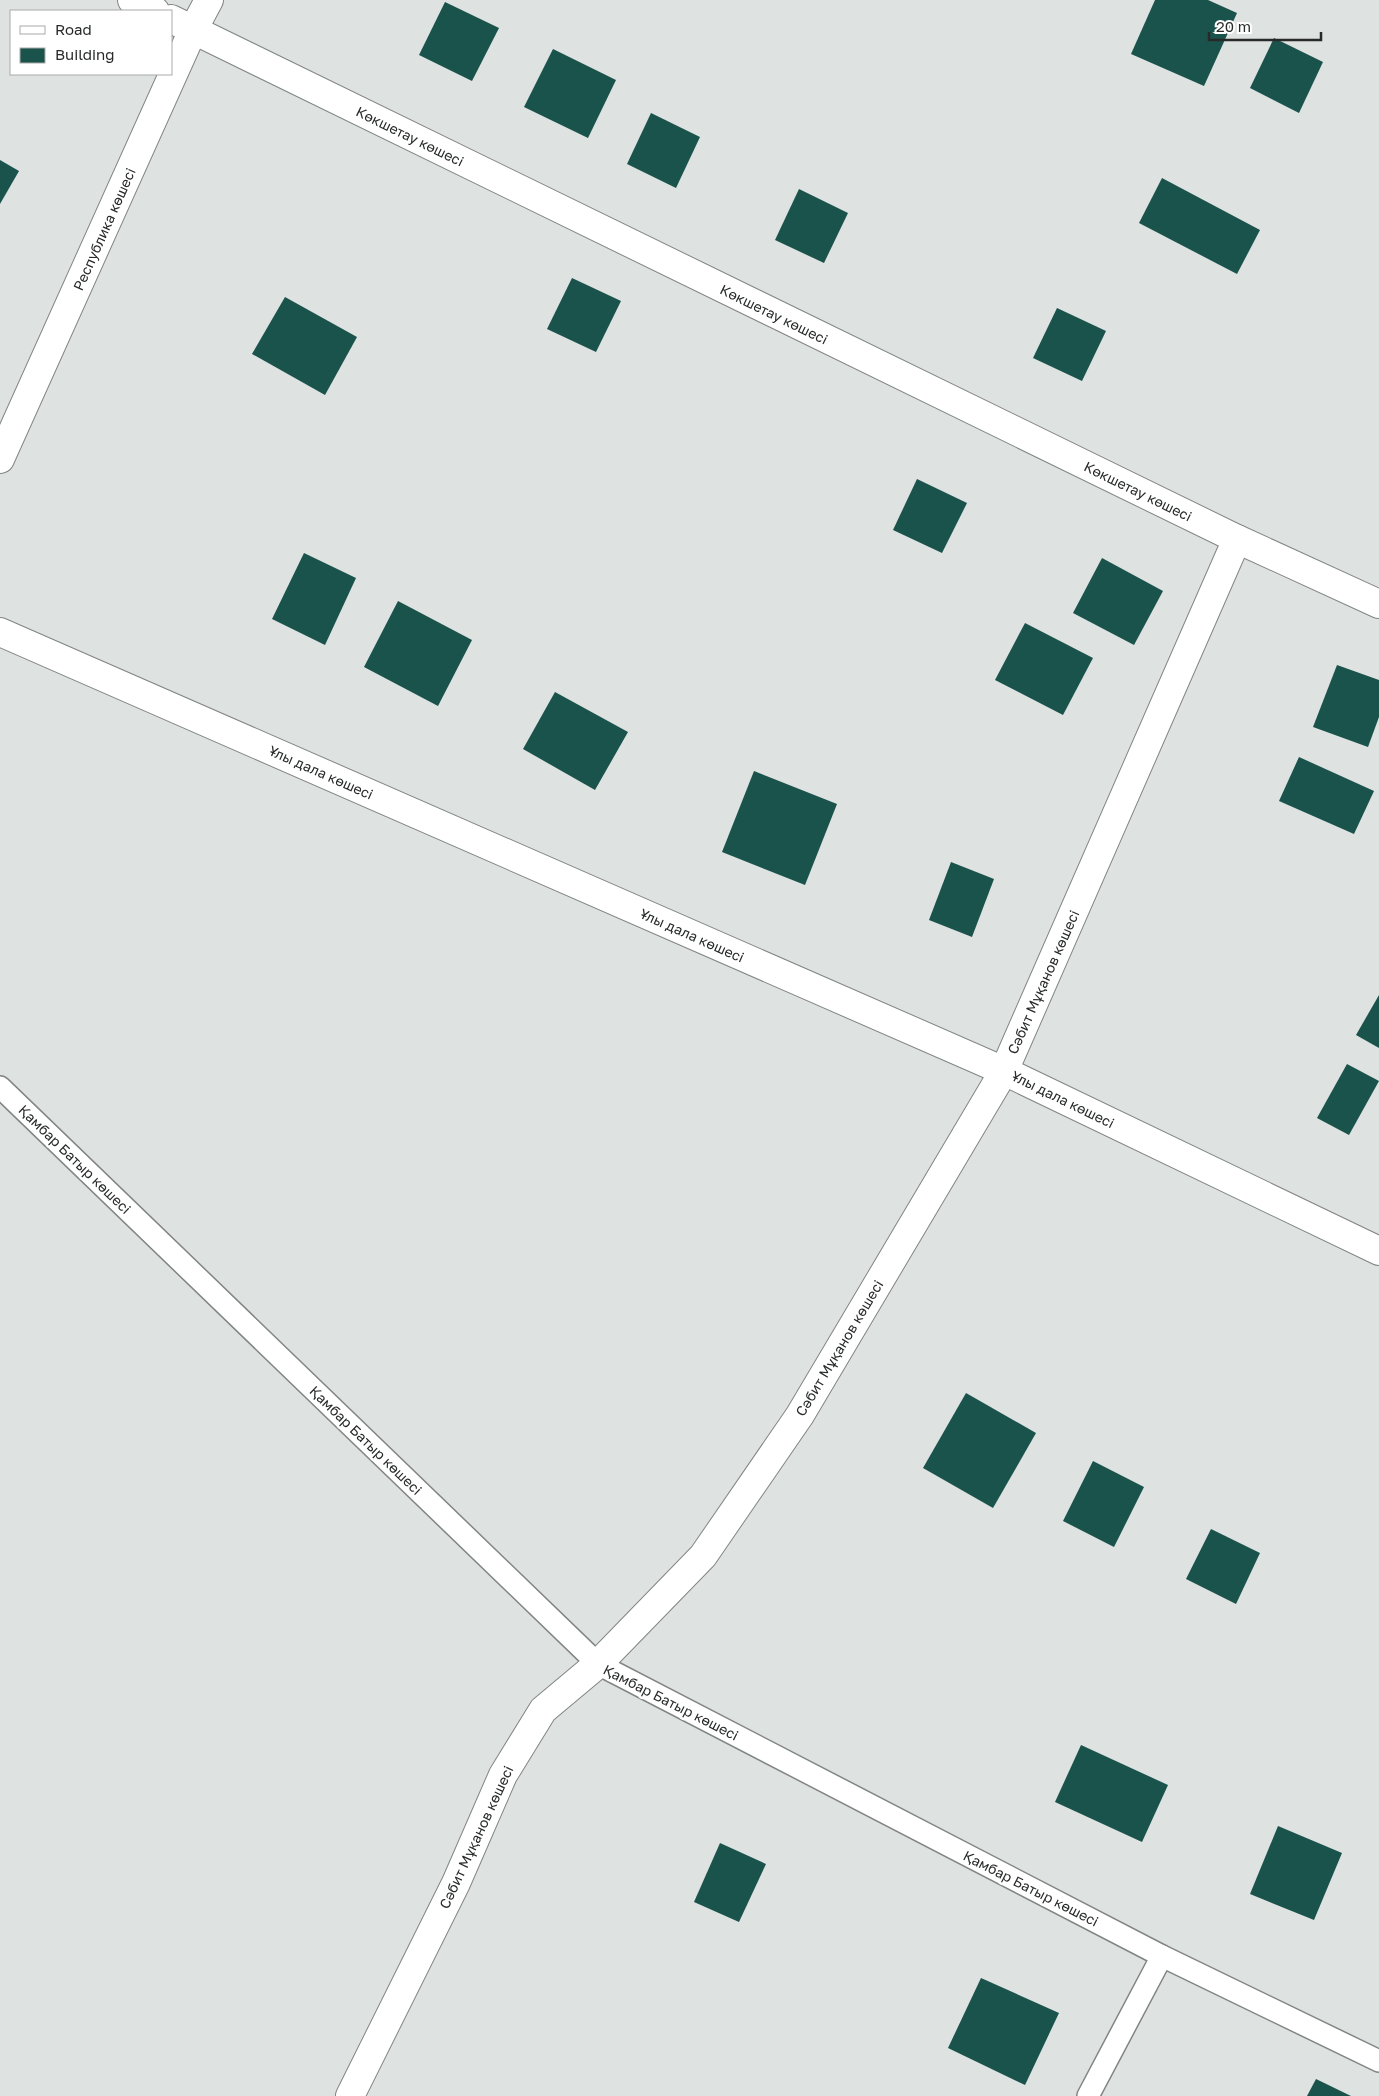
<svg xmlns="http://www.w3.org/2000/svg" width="1379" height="2096" viewBox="0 0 1379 2096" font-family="'Golos Text',sans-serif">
<rect width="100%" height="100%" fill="#dee2e1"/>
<g fill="#1a534c">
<path d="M 1155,0 L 1208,0 L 1237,13 L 1204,86 L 1131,54 Z"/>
<path d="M 445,2 L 499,28 L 472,81 L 419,55 Z"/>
<path d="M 1274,38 L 1323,62 L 1299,113 L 1250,88 Z"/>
<path d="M 553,49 L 616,80 L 588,138 L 524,107 Z"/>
<path d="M 651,113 L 700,137 L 676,188 L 627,164 Z"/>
<path d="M 0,160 L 19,171 L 0,204 Z"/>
<path d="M 1162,178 L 1260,230 L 1237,274 L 1139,223 Z"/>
<path d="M 799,189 L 848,213 L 824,263 L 775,240 Z"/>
<path d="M 572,278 L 621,301 L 596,352 L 547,329 Z"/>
<path d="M 285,297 L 357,337 L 325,395 L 252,354 Z"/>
<path d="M 1057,308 L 1106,331 L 1082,381 L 1033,358 Z"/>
<path d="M 917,479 L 967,503 L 942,553 L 893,530 Z"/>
<path d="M 304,553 L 356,578 L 325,645 L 272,619 Z"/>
<path d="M 1102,558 L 1163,591 L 1134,645 L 1073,613 Z"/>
<path d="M 398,601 L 472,640 L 438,706 L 364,667 Z"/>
<path d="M 1025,623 L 1093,658 L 1063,715 L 995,680 Z"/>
<path d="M 1337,665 L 1379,680 L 1379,717 L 1368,747 L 1313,727 Z"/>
<path d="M 555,692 L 628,732 L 595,790 L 523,749 Z"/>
<path d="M 1299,757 L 1374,791 L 1354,834 L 1279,801 Z"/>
<path d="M 754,771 L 837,804 L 805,885 L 722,852 Z"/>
<path d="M 951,862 L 994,879 L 972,937 L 929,920 Z"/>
<path d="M 1379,995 L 1379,1048 L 1356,1035 Z"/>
<path d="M 1347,1064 L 1379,1081 L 1349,1135 L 1317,1118 Z"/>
<path d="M 966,1393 L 1036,1433 L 993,1508 L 923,1468 Z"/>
<path d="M 1093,1461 L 1144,1487 L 1114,1547 L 1063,1521 Z"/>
<path d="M 1211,1529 L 1260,1553 L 1236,1604 L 1186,1579 Z"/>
<path d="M 1081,1745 L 1168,1785 L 1142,1842 L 1055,1802 Z"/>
<path d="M 1278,1826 L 1342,1853 L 1314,1920 L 1250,1894 Z"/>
<path d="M 720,1843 L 766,1864 L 739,1922 L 694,1902 Z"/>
<path d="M 981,1978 L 1059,2013 L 1025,2085 L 948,2048 Z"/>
<path d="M 1316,2079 L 1351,2096 L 1307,2096 Z"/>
</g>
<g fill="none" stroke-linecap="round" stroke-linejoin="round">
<g stroke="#818584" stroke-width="24">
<g id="lane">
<path d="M 0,1087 L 598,1664 L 1162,1956 L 1379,2061"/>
<path d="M 1088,2096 L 1162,1956"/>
</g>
</g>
<g stroke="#818584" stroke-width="30">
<g id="street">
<path d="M 132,0 L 155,11"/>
<path d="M 171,19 L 1237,539 L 1379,604"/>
<path d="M 350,2096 L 456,1883 L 503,1775 L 543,1710 L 598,1664 L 703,1556 L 800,1415 L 1004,1071 L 1237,539"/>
</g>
</g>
<g stroke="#818584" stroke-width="30">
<g id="secondary">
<path d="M 0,459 L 193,30 L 209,0"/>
<path d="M 0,632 L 1004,1071 L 1379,1251"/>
</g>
</g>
<use href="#lane" stroke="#fff" stroke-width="21"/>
<use href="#street" stroke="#fff" stroke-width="28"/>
<use href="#secondary" stroke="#fff" stroke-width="28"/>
</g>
<g text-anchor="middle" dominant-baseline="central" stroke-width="5" stroke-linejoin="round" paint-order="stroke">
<g font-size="14" fill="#282a2a" stroke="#fff">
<text transform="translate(410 136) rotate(26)">Көкшетау көшесі</text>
<text transform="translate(104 229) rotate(-66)">Республика көшесі</text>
<text transform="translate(774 314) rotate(26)">Көкшетау көшесі</text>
<text transform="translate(1138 491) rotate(26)">Көкшетау көшесі</text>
<text transform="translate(321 772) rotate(24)">Ұлы дала көшесі</text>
<text transform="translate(692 935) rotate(24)">Ұлы дала көшесі</text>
<text transform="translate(1043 982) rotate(-66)">Сәбит Мұқанов көшесі</text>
<text transform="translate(1063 1099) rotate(26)">Ұлы дала көшесі</text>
<text transform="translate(75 1159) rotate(44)">Қамбар Батыр көшесі</text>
<text transform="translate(839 1348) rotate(-59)">Сәбит Мұқанов көшесі</text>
<text transform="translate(366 1440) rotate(44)">Қамбар Батыр көшесі</text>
<text transform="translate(671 1702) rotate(27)">Қамбар Батыр көшесі</text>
<text transform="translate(476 1837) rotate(-65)">Сәбит Мұқанов көшесі</text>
<text transform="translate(1031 1888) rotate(27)">Қамбар Батыр көшесі</text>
</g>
</g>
<rect x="10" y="10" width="162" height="65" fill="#ffffff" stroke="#a9aaaa"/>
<rect x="20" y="26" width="25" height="8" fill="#ffffff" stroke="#a9aaaa"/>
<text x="55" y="35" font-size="15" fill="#282a2a">Road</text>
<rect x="20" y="48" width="25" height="15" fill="#1a534c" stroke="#a9aaaa"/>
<text x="55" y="60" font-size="15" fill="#282a2a">Building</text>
<path d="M1209 32v8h112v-8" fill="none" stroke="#282a2a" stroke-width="2.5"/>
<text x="1216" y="32" font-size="15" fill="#282a2a" stroke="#ffffff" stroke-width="4" paint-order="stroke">20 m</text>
</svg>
